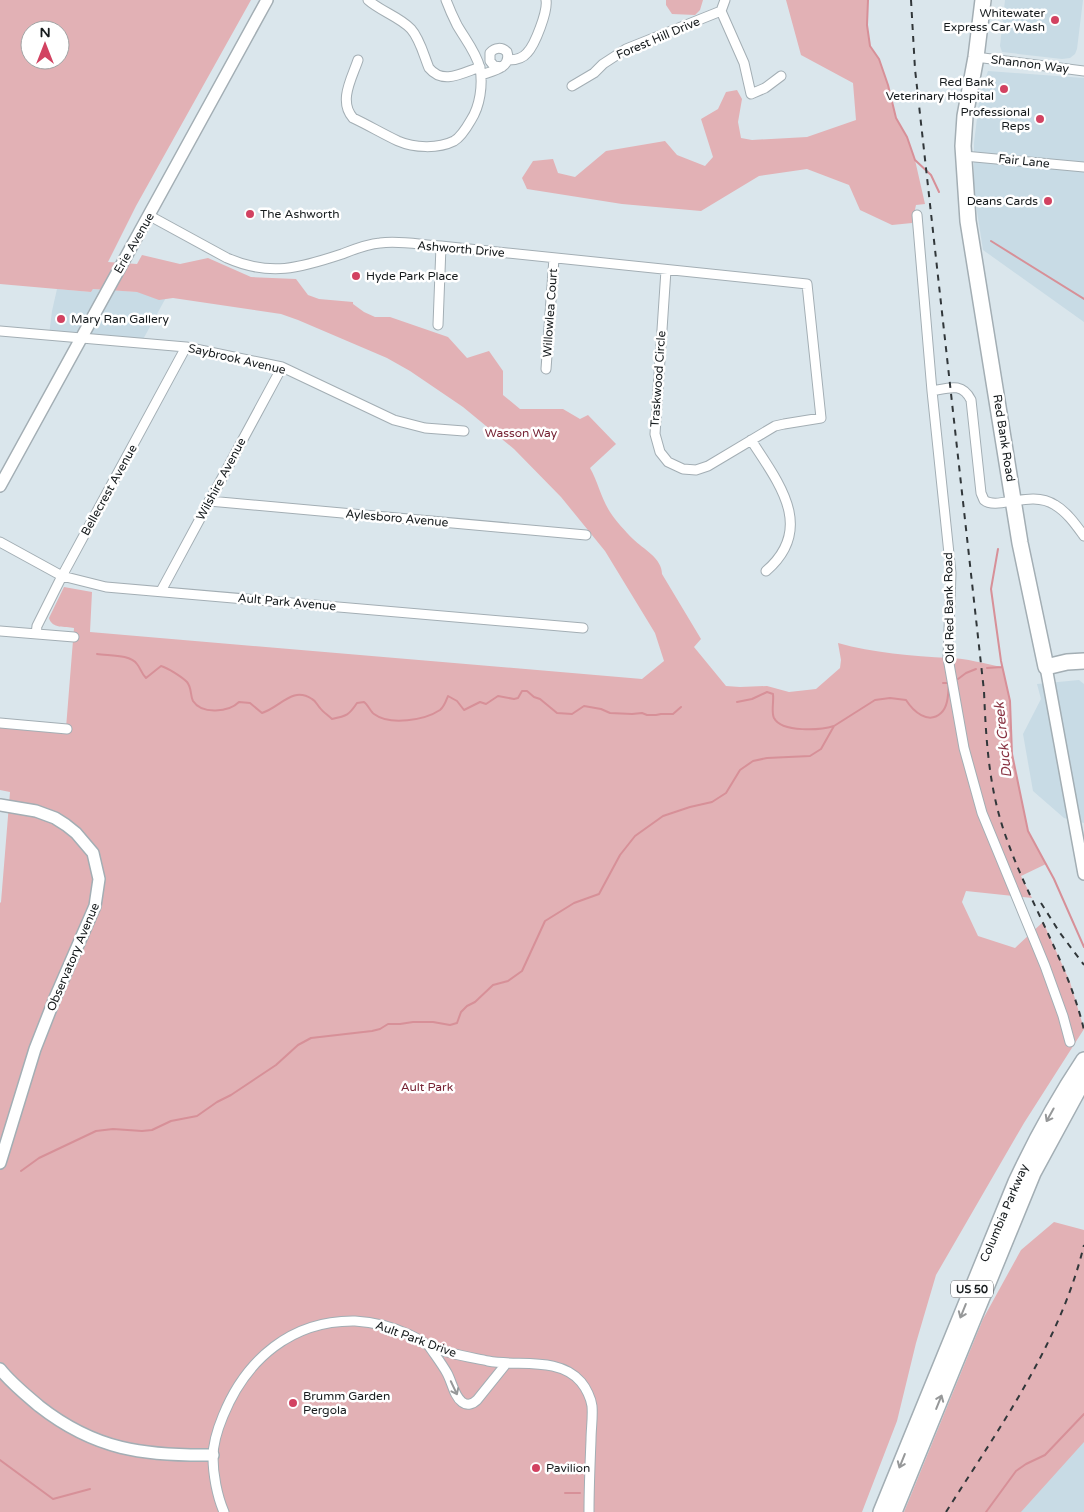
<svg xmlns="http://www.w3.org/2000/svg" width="1084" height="1512" viewBox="0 0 1084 1512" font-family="'Varela Round',sans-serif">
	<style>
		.built { fill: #c8dbe5 }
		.green { fill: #e2b1b5; fill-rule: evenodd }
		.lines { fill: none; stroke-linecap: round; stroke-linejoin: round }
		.stream { stroke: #d79098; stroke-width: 2 }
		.street-casing { stroke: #a3aeb4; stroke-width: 11 }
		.secondary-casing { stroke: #a3aeb4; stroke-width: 14 }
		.highway-casing { stroke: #a3aeb4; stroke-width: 18 }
		.street { stroke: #fff; stroke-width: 9 }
		.secondary { stroke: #fff; stroke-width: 11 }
		.highway { stroke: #fff; stroke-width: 15 }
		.rail { stroke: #31373a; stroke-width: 2; stroke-dasharray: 6 6; stroke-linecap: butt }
		.oneway { stroke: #969899 }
		.poi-dot { fill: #d24261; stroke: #fff; stroke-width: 2 }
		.labels { text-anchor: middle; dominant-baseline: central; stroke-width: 5; stroke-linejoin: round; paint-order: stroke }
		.shield { fill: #fff; stroke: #5c5f61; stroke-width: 1 }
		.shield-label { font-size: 11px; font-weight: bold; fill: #161b1d }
		.poi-label { font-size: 12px; fill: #161b1d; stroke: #fff; text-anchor: start }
		.street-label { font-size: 12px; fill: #161b1d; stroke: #fff }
		.park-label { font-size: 12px; fill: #762334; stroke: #fff }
		.water-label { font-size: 14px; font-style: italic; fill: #883342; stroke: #fff }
	</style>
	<rect width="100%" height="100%" fill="#dae6ec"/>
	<path class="built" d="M1005,0H1083L1077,49L1075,54L1070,58L1062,59L1002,52L1000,46Z
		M988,71L1084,78V322L983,250L974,192V143L980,94Z
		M57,289L91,292L93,289L168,294L141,343L49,335L52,311Z
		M1079,680L1084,684V823L1064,818L1033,791L1023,734L1041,699L1037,684Z
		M1084,1437V1512H1020Z"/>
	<path class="green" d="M0,0H251L136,206L108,262L137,264L142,255L180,264L208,258L251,277L296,279L308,295L319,299L353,302V304L364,312L375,317H390L448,337L467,358L489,351L503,371V395L520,409H563L580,419L588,415L616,444L590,468C598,482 601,498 610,512C616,521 625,531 633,539C643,549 662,558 662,574L701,639L694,647L726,686L740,687L767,686L789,692L816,689L840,668L841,660L838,643C873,653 912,656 949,658C966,658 985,664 1002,667L1010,701L1012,754L1028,831L1046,864L1021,876L1032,898L966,891L962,902L978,936L1015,948L1043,922L1070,982L1084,1029L1024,1123L936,1275L916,1343L897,1421L862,1512H0V903L1,902L10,792L0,790V723L66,728L74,628C65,626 52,629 49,618L64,587L92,592L90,632L642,679L664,661L655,633L605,551L561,497L514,449L463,407L410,371L387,358L298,320L281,314L173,298L159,300L137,292L93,289L91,292L0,284ZM30,30H60V60H30Z
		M666,0H703L700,10L695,15L672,14L666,5Z
		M786,0H868L867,25L870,46L879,59L888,85L896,118L907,137L915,160L925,204L916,205L912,223L892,225L860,210L849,185L807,169L759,176L701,211L622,204L527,189L522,178L533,161L553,159L558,173L575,177L606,151L665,141L677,155L705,166L713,157L701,119L718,109L726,92L737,90L742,99L738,122L741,138L752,140L807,137L856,120L853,83L801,55Z
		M1054,1222L1084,1230V1442L1021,1512H904L983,1319L1021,1250Z"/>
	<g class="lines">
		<path class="stream" d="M868,0L867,25L870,46L879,59L888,85L896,118L907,137L915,160L931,175L939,192
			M991,241L1084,299
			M998,549L991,589L1001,661L1010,701L1012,754L1028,831L1054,879L1084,947
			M97,654C108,656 130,654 137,664C141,669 141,673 146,678L161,666C168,668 182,677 187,682C192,688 190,695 193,701C202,715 229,712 239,702L250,703L262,713C281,707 292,686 312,699C316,701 317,705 320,708C323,712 328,715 332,719C347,716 349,715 357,703L364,702C368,705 371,712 374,714C390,726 425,720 440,710C444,707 446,701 448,696L457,701L464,710L480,702L486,704L498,696L514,699L518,698L522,691H527L534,697L540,699L557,713L572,714L584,706L601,709L610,713L632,714L642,713L647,715H656L661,714H673L681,707
			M987,668L1002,667
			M958,679L966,673L976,669
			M737,702L752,699L767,692L773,694C774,702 771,712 774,718C782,733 821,730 834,726
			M21,1171L39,1158L96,1131L113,1129L142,1131L152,1130L171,1121L197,1116L217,1102L231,1095L276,1065L298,1045L311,1038L372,1031L380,1029L388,1024H400L413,1022H433L450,1025L457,1023L461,1012L467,1006L475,1002L493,985L508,981L522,971L545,921L574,903L599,894L620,855L635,836L663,816L690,807L712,802L726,793L740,770L753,761L767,758L810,756L821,749L834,726L875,700L890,698L906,700C913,711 928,725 941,713C949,706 948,691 949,683H943
			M0,1460L53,1499L90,1489
			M565,1493H580
			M986,1512L1016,1471L1026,1464L1045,1455L1084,1414"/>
		<defs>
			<path id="street" d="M368,0C380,11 400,17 411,29C420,39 424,56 429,68C443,85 462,73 480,67
				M721,11L744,63L751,94L765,88L781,76
				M976,57L1084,71
				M358,60C352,78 338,101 353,118C368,125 383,134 398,141C414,148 438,149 454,141C461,137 467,127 471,120C480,106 483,85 480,68C476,52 465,39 457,25C453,17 449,8 446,0
				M509,60C516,60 522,59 527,53C535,45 548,11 546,0
				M481,75C492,71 512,68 507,52C502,47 495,47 490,53V61L494,66L502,67
				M572,86L594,73L603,64L626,49L721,11L725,0
				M964,156L1084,167
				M917,215L932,391L951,573L948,658L964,748L982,813L1045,966L1063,1016L1070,1042
				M150,216L227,258C270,277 300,268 342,254C355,249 367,244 380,243C399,240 421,245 441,246L807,284L821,418L784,424L775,426L708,466L696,470L683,469L668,462L660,452L655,434L666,270
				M438,325L441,246
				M0,331L186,347L282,367L394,420L425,428L464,431
				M546,369L554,258
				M932,391C949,388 962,382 971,400L981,493L984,500C997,511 1031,489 1055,505C1067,512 1076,525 1084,536
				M751,440C778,482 816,528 766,571
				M209,501L586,535
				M0,542L62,576L106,587L583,628
				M161,591L282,367
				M0,631L74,637
				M36,634L37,626L62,576L186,347
				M0,723L67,729
				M429,1346C435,1355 442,1364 447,1373C452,1382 454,1396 462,1402C467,1406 473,1404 477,1400L506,1364
				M224,1512C217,1496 213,1474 213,1457C213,1443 218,1428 223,1416C246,1359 292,1320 355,1321C374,1322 393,1327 410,1335C417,1338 423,1343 430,1346C448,1354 469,1357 488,1361C518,1367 559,1356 581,1382C586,1388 591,1398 592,1406C593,1417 591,1429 591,1440C590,1464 589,1488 589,1512"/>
			<path id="secondary" d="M0,486C88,323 179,163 267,0
				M1046,667L1084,874
				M0,805L36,811L55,818L66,825L76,833L93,853L99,879L95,906L55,998L35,1049L0,1163
				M0,1369C11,1383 25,1394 39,1406C95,1450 144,1456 213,1455"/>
			<path id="highway" d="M983,0L976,57L965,116L963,146L968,221L1020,543L1046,667L1067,662L1084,661
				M881,1512L1016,1182C1036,1139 1058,1099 1084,1060
				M894,1512L1033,1173L1084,1079"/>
		</defs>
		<use href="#street" class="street-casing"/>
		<use href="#secondary" class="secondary-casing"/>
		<use href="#highway" class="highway-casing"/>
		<use href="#street" class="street"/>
		<use href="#secondary" class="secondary"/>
		<use href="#highway" class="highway"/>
		<path class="rail" d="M911,0L915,69L984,691C986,741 989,790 1006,837C1029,903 1068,962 1084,1030
			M1041,903L1060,933L1084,965
			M946,1512C999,1428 1060,1344 1084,1245"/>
	</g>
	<defs><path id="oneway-shaft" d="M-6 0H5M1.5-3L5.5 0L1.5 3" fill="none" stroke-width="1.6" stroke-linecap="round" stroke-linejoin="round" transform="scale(1.25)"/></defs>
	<g class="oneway">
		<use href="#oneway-shaft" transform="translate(1050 1115) rotate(119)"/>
		<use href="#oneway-shaft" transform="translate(963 1311) rotate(112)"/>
		<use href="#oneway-shaft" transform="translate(454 1388) rotate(65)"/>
		<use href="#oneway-shaft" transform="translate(939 1402) rotate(-68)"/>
		<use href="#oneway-shaft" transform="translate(902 1461) rotate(112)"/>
	</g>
	<g class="poi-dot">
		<circle cx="1055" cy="20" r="5"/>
		<circle cx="1004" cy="89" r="5"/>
		<circle cx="1040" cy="119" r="5"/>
		<circle cx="1048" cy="201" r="5"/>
		<circle cx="250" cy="214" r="5"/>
		<circle cx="356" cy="276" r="5"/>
		<circle cx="61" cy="319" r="5"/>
		<circle cx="293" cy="1403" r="5"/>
		<circle cx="536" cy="1468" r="5"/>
	</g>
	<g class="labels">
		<rect class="shield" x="951" y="1280.5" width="42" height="17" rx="4"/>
		<g class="shield-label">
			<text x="972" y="1289">US 50</text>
		</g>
		<g class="poi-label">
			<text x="1045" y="13" text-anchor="end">Whitewater<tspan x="1045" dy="14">Express Car Wash</tspan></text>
			<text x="994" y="82" text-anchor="end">Red Bank<tspan x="994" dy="14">Veterinary Hospital</tspan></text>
			<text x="1030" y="112" text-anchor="end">Professional<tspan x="1030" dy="14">Reps</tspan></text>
			<text x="1038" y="201" text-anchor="end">Deans Cards</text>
			<text x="260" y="214">The Ashworth</text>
			<text x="366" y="276">Hyde Park Place</text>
			<text x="71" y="319">Mary Ran Gallery</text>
			<text x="303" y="1396">Brumm Garden<tspan x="303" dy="14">Pergola</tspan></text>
			<text x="546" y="1468">Pavilion</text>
		</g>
		<g class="street-label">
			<text transform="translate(658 38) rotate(-23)">Forest Hill Drive</text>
			<text transform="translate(1030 64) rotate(7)">Shannon Way</text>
			<text transform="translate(1024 161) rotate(6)">Fair Lane</text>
			<text transform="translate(134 243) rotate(-60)">Erie Avenue</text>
			<text transform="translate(461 249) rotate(5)">Ashworth Drive</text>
			<text transform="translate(550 313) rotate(-86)">Willowlea Court</text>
			<text transform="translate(237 359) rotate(13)">Saybrook Avenue</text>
			<text transform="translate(658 379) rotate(-86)">Traskwood Circle</text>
			<text transform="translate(1004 438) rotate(81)">Red Bank Road</text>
			<text transform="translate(221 479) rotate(-62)">Wilshire Avenue</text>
			<text transform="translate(109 490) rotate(-61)">Bellecrest Avenue</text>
			<text transform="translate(397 518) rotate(5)">Aylesboro Avenue</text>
			<text transform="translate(287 602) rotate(5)">Ault Park Avenue</text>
			<text transform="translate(949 608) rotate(-91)">Old Red Bank Road</text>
			<text transform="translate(73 957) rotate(-67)">Observatory Avenue</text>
			<text transform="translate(1004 1213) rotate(-67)">Columbia Parkway</text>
			<text transform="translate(416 1339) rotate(20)">Ault Park Drive</text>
		</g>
		<g class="park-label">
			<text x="521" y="433">Wasson Way</text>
			<text x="427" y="1087">Ault Park</text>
		</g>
		<g class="water-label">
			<text transform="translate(1003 740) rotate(-96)">Duck Creek</text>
		</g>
	</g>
	<g transform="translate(45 45)"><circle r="24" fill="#ffffff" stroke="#a2a4a5"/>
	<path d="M0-4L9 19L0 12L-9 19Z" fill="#d24261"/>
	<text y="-8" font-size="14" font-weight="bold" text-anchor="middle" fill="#161b1d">N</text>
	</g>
</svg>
